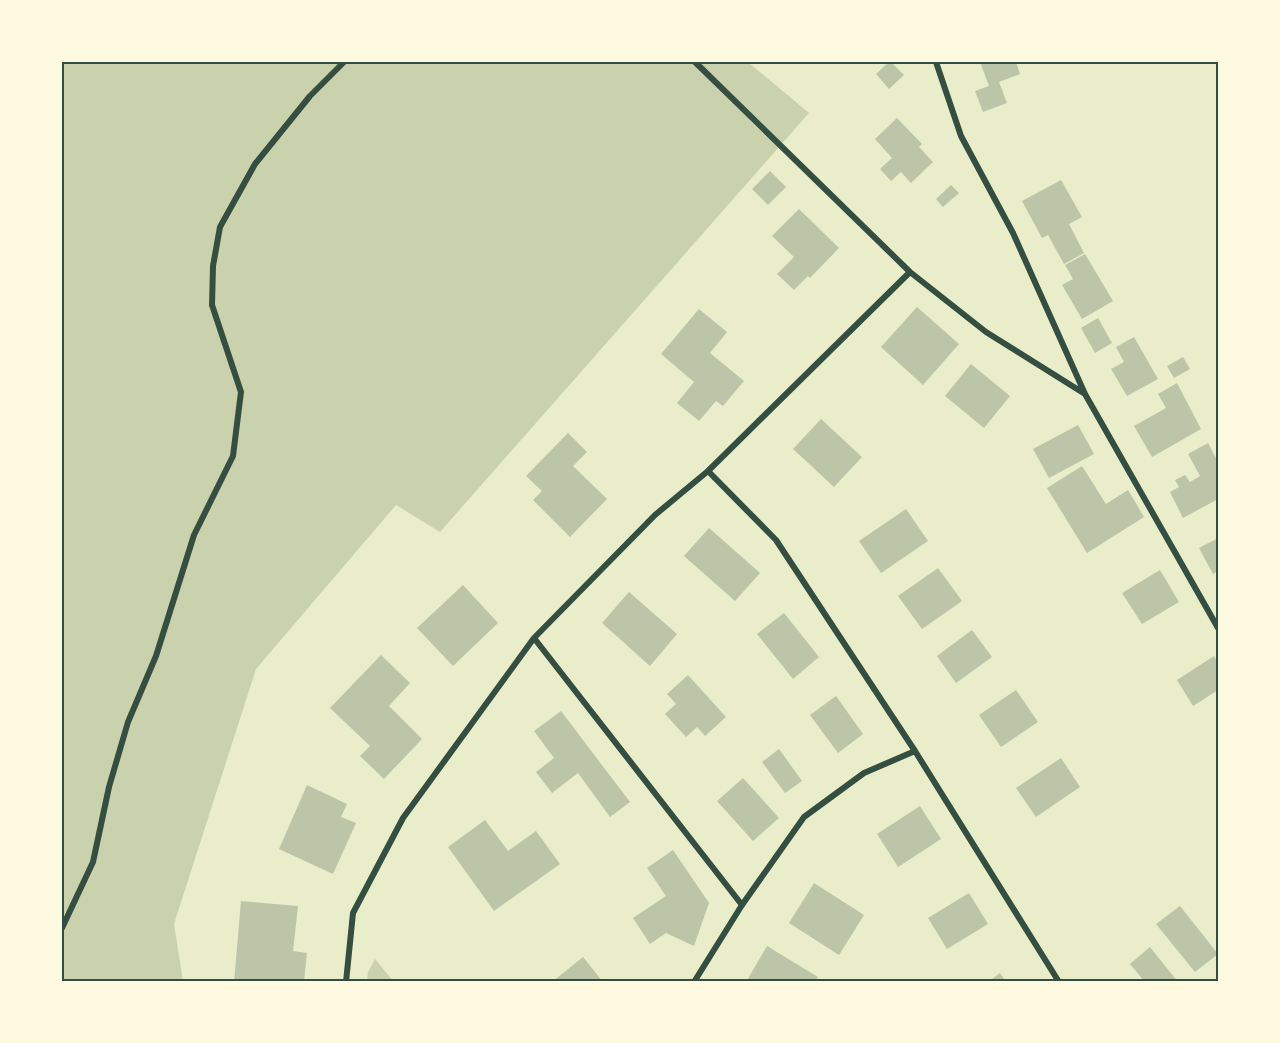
<svg xmlns="http://www.w3.org/2000/svg" width="1280" height="1043" viewBox="0 0 1280 1043" font-family="'Crimson Pro',serif">
	<style>
		.green { fill: #cad2ad }
		.building { fill: #bcc5a7 }
		.lines { fill: none; stroke-linecap: round; stroke-linejoin: round }
		.minor { stroke: #344e41; stroke-width: 6 }
		.neatline { fill: none; stroke: #344e41; stroke-width: 2 }
	</style>
	<rect width="100%" height="100%" fill="#e9edc9"/>
	<path class="green" d="M62,62H748L809,113L440,532L396,505L256,669L174,924L183,981H62Z
		M375,959L393,981H367L368,972Z"/>
	<path class="building" d="M889,62H891L904,75L889,89L876,74Z
		M980,62H1016L1020,74L999,82L1007,103L983,112L975,91L989,86Z
		M897,118L922,144L919,147L933,162L911,183L901,172L891,181L880,169L892,158L875,139Z
		M770,171L786,187L768,205L752,189Z
		M1061,180L1082,217L1069,224L1084,253L1064,264L1048,235L1042,238L1022,201Z
		M951,185L959,193L943,207L936,199Z
		M799,209L839,248L810,278L808,276L794,290L777,274L794,257L772,236Z
		M1085,254L1113,301L1082,319L1062,285L1073,279L1065,265Z
		M917,307L959,344L923,385L881,347Z
		M699,309L727,332L710,353L744,381L723,406L716,401L699,421L677,403L694,382L661,354Z
		M1098,318L1112,343L1095,353L1081,328Z
		M1134,337L1158,379L1127,396L1111,369L1124,362L1116,347Z
		M1183,357L1190,369L1174,378L1167,366Z
		M971,364L1010,396L984,428L945,396Z
		M1177,383L1201,429L1152,457L1134,426L1166,408L1158,394Z
		M821,419L862,457L834,487L793,449Z
		M1078,425L1094,454L1049,478L1033,449Z
		M568,433L587,452L573,466L607,499L570,537L533,500L542,491L526,476Z
		M1208,443L1218,462V499L1183,518L1170,492L1179,487L1175,480L1185,475L1190,482L1200,476L1188,454Z
		M1082,466L1106,504L1128,490L1144,517L1087,553L1047,488Z
		M906,509L928,541L881,573L859,541Z
		M709,528L760,573L735,601L684,556Z
		M1218,538V571L1213,574L1199,548Z
		M938,568L962,601L922,629L898,596Z
		M1160,570L1179,602L1142,624L1122,593Z
		M463,585L498,623L453,666L417,628Z
		M629,592L677,634L650,666L602,623Z
		M784,613L819,657L793,679L757,634Z
		M972,630L992,657L956,683L937,656Z
		M381,655L410,683L389,706L422,739L384,779L360,756L370,746L330,708Z
		M1214,656L1218,663V690L1193,706L1177,680Z
		M688,675L726,717L705,736L697,727L686,737L665,714L676,704L667,694Z
		M1016,690L1038,722L1001,747L979,715Z
		M836,696L863,734L838,753L810,715Z
		M561,711L630,802L610,817L578,773L552,793L536,772L554,758L534,731Z
		M779,749L802,781L785,793L762,762Z
		M1061,758L1080,787L1036,817L1016,788Z
		M743,778L779,818L753,841L717,801Z
		M307,785L347,804L341,817L356,823L333,874L279,849Z
		M920,806L941,839L898,867L877,834Z
		M485,820L508,851L536,831L560,864L494,911L448,847Z
		M673,850L709,903L694,946L666,933L650,944L633,918L666,896L647,868Z
		M814,883L864,915L839,955L789,923Z
		M969,893L988,924L947,949L928,918Z
		M241,901L298,906L293,951L307,953L304,982H234Z
		M1180,906L1218,954L1195,972L1156,924Z
		M767,946L818,977L815,982H746Z
		M1150,947L1178,982H1145L1130,964Z
		M583,957L603,982H552Z
		M1000,973L1006,982H988Z"/>
	<g class="lines">
		<path class="minor" d="M695,62L910,272L986,332L1085,394
			M936,62L961,136L1013,233L1085,394L1218,628
			M708,471L776,540L915,751L1059,982
			M534,638L742,905
			M62,928L93,862L109,787L128,722L156,656L194,535L233,456L241,392L212,305L213,266L220,227L255,164L310,96L344,62
			M346,982L353,913L403,818L534,638L655,515L708,471L910,272
			M694,982L742,905L804,817L864,773L915,751"/>
	</g>
	<rect width="1280" height="1043" fill="none" stroke="#fefae0" stroke-width="126"/>
	<rect x="63" y="63" width="1154" height="917" class="neatline"/>
</svg>
